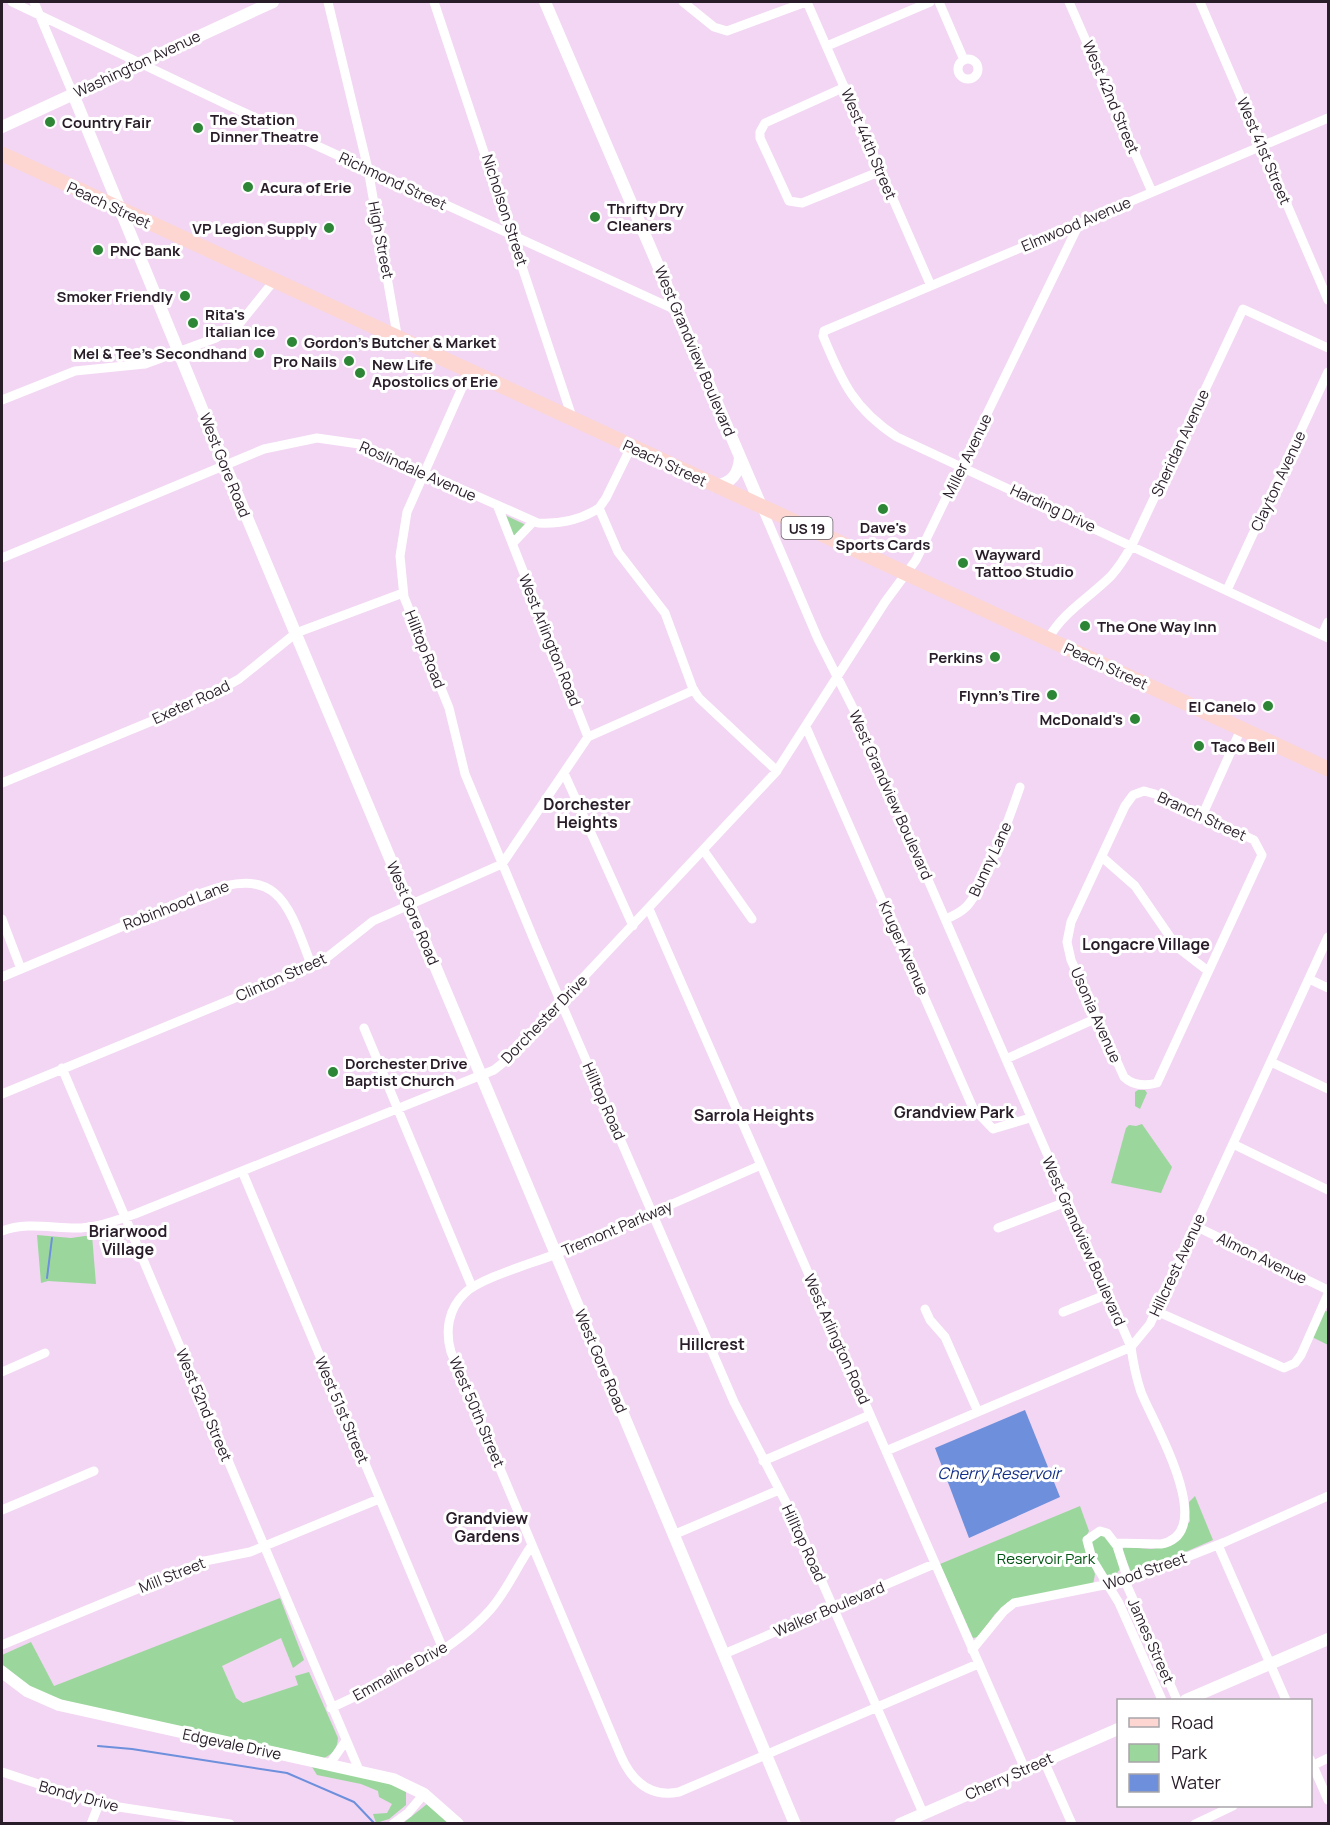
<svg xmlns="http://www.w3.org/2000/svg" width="1330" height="1825" viewBox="0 0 1330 1825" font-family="Manrope,sans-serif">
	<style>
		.green { fill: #9bd79c }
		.water { fill: #6d8fdc }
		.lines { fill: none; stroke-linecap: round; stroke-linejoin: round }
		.stream { stroke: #6d8fdc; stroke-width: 2 }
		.minor { stroke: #fff; stroke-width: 9 }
		.tertiary { stroke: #fff; stroke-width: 12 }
		.primary { stroke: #fdd6d1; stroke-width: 15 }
		.poi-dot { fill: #2c8636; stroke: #fff; stroke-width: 2 }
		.labels { text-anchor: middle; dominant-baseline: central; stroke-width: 6; stroke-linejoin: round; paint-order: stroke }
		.shield { fill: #fff; stroke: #686168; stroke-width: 1.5 }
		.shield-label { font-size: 14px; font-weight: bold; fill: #281d28 }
		.street-label { font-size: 15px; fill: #281d28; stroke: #fff }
		.poi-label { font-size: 15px; font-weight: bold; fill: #281d28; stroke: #fff; text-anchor: start }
		.park-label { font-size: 15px; fill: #005412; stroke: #fff }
		.neighbourhood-label { font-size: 16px; font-weight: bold; fill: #281d28; stroke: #fff }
		.water-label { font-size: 16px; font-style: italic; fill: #122e87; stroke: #fff }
	</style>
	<rect width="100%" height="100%" fill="#f2d6f3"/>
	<path class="green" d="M505,515L526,525L513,537Z
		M1138,1090H1145L1147,1093L1140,1109L1135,1106V1092Z
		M1142,1124L1172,1167L1161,1193L1111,1183L1126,1128L1129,1125L1136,1126Z
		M37,1235L71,1238L92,1235L96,1284L48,1281L41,1283Z
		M1324,1310L1328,1312V1345L1312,1337Z
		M1195,1496L1213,1540L1135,1574L1131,1572L1122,1550L1124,1547L1151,1549L1171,1546L1190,1521L1189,1502Z
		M1080,1506L1089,1531L1083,1542L1095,1574L1093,1585L1008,1602L995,1614L978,1637L973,1638L940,1564Z
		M1104,1535L1114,1548L1120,1569L1114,1577L1107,1576L1093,1555L1091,1540L1094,1536Z
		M280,1598L304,1660L293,1668L281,1638L222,1666L236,1698L243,1703L298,1685L295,1676L309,1672L338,1738C337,1749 334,1753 324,1758L65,1701L32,1689L2,1664V1655L31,1642L54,1686Z
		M312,1767L361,1776L406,1789V1805L389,1819L376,1823L373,1814L387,1813L392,1804L379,1797L378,1791L361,1784L317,1775Z
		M427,1804L452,1824H402Z"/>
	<path class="water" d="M1025,1410L1060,1497L969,1538L935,1448Z"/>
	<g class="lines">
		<path class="stream" d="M47,1278L52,1238
			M98,1746L132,1749L287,1773L354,1802L374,1823"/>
		<path class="minor" d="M12,2L232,107L678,311
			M34,2L73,94
			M328,2L368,169L398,340
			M434,2L573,420
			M683,2L714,27L727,31L806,2
			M807,2L931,286
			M939,2L964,60
			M1069,2L1152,192
			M1200,2L1328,300
			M827,46L930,2
			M958 69a10 10 0 1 1 20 0a10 10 0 1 1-20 0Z
			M845,87L765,123L760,132V138L789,201L802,203L881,171
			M1328,118L824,331L823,336C842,382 854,409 897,437L1328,638
			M469,372L407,512L400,556L404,597L449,708L465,774L537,947L734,1402L795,1520L923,1813
			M2,400L75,371L145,364L216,338L240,323L273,282
			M631,447L606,498L599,508L618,552L665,613L693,689L699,698L777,771
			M498,507L588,737
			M762,508L818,639L856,714L1131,1347C1133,1362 1136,1377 1141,1392C1152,1421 1220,1533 1161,1544L1115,1543
			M513,543L533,522
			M2,558L264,449L317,438L359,444L538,523C559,524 581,520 599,508
			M1227,590L1328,372
			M1322,635L1328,622
			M1048,639C1064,611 1089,598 1111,576C1119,567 1126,556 1132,545L1243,309L1328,348
			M806,727L973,1108L993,1129L1030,1118
			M564,773L633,926
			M2,783L198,702L239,679L296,633L403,593
			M1144,791L1155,794L1254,840L1262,855L1157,1083C1145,1086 1133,1086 1124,1077L1071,960L1067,942L1071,922L1125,806L1133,795Z
			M1202,816L1241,729
			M704,851L752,919
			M1102,857L1135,886L1177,947L1208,971
			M649,909L1025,1769
			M2,919L21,969
			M946,919C953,916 960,913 966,907C984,889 1011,813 1020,787
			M2,977L202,893C279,864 288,903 312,967
			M1309,979L1328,988
			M364,1028L472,1287
			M1006,1059L1097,1018
			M1271,1062L1328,1089
			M62,1068L359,1770
			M2,1094L320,963L373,921L502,864L588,737L694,690
			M1233,1144L1328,1190
			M761,1165C693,1195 625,1225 556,1254C534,1263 480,1278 465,1293C448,1309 445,1331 451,1352L620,1754C631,1780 649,1798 679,1792L978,1664
			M242,1171L443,1649
			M1195,1226L1328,1290
			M998,1228L1066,1202
			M2,1231C28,1221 54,1229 81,1228C100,1227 117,1220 135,1214L494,1070L504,1062L776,772L885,602L916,560L1079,224
			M925,1309L930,1320L945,1337L978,1412
			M1156,1311L1284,1368L1295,1363L1301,1355L1328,1294
			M1063,1312L1108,1294
			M2,1372L45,1353
			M886,1451L1131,1347L1150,1324L1328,937
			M763,1461L870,1415
			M2,1510L94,1471
			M673,1535L779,1490
			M1218,1545L1286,1700
			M1128,1580L1117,1546L1107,1533L1100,1531L1087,1540L1092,1559L1119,1603L1162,1700
			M1125,1581L1177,1700
			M2,1645L205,1561L250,1552L379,1499
			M972,1650L1004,1611L1014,1603L1129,1580L1225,1542L1328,1496
			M724,1654L934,1564
			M331,1708C385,1682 449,1656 490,1610C507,1591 517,1566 532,1545
			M1310,1759L1328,1800
			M1044,1761L1072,1824
			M329,1765L345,1742
			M1310,1767L1328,1758
			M2,1772L99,1804L230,1824
			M91,1824L99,1804
			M393,1824L408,1813L424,1794
			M1195,1824L1233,1806"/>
		<path class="tertiary" d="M545,2L762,508
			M73,94L225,465L795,1824
			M2,127L273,2
			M715,486C732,483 739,474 740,457
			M2,1672L27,1691L59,1705L393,1779L424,1794L458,1824
			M1186,1700L1328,1639
			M900,1824L1118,1729"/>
		<path class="primary" d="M2,154L1328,769"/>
	</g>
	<g class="poi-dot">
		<circle cx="50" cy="122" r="6"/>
		<circle cx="198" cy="128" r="6"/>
		<circle cx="248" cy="187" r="6"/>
		<circle cx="595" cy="217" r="6"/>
		<circle cx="329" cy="228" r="6"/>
		<circle cx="98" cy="250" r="6"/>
		<circle cx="185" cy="296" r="6"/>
		<circle cx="193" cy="323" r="6"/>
		<circle cx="292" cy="342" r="6"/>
		<circle cx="259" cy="353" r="6"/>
		<circle cx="349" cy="361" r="6"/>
		<circle cx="360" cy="373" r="6"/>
		<circle cx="883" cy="509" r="6"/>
		<circle cx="963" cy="563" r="6"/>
		<circle cx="1085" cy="626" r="6"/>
		<circle cx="995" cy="657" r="6"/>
		<circle cx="1052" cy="695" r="6"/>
		<circle cx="1268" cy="706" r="6"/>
		<circle cx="1135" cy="719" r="6"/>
		<circle cx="1199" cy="746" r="6"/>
		<circle cx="333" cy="1072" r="6"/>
	</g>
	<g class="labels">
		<rect class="shield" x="781.5" y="517" width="51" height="22" rx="4.5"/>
		<g class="shield-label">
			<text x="807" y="528">US 19</text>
		</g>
		<g class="street-label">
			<text transform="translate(137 64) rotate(-25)">Washington Avenue</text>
			<text transform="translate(1111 97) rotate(67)">West 42nd Street</text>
			<text transform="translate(869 144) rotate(67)">West 44th Street</text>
			<text transform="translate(1264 151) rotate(67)">West 41st Street</text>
			<text transform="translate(393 181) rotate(25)">Richmond Street</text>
			<text transform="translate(109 205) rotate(25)">Peach Street</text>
			<text transform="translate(505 210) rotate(72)">Nicholson Street</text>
			<text transform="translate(1076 224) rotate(-23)">Elmwood Avenue</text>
			<text transform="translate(381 240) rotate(79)">High Street</text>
			<text transform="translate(695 351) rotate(67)">West Grandview Boulevard</text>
			<text transform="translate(1180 443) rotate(-65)">Sheridan Avenue</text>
			<text transform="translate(967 456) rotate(-64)">Miller Avenue</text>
			<text transform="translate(665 463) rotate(25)">Peach Street</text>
			<text transform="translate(225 465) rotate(68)">West Gore Road</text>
			<text transform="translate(418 471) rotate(24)">Roslindale Avenue</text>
			<text transform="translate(1278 481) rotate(-65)">Clayton Avenue</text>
			<text transform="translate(1053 508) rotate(25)">Harding Drive</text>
			<text transform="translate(550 640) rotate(68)">West Arlington Road</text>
			<text transform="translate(425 649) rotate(68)">Hilltop Road</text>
			<text transform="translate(1106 666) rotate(25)">Peach Street</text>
			<text transform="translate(191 702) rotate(-25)">Exeter Road</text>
			<text transform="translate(891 795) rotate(66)">West Grandview Boulevard</text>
			<text transform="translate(1202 816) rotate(25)">Branch Street</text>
			<text transform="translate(990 859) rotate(-65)">Bunny Lane</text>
			<text transform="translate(176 905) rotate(-21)">Robinhood Lane</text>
			<text transform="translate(413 913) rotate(67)">West Gore Road</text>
			<text transform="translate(904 948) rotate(66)">Kruger Avenue</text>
			<text transform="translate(281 977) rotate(-24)">Clinton Street</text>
			<text transform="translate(1096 1015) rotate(66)">Usonia Avenue</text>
			<text transform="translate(544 1019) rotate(-46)">Dorchester Drive</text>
			<text transform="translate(604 1101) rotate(66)">Hilltop Road</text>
			<text transform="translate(617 1228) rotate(-23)">Tremont Parkway</text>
			<text transform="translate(1084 1241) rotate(66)">West Grandview Boulevard</text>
			<text transform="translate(1262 1258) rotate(26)">Almon Avenue</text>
			<text transform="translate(1177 1265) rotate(-65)">Hillcrest Avenue</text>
			<text transform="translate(837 1339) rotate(66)">West Arlington Road</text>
			<text transform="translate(601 1361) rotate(67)">West Gore Road</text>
			<text transform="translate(204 1405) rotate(67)">West 52nd Street</text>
			<text transform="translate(342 1410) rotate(67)">West 51st Street</text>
			<text transform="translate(477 1412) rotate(67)">West 50th Street</text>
			<text transform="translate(804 1543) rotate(65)">Hilltop Road</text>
			<text transform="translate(1145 1571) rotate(-19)">Wood Street</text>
			<text transform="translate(172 1575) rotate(-22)">Mill Street</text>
			<text transform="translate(829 1609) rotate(-23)">Walker Boulevard</text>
			<text transform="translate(1151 1641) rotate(66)">James Street</text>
			<text transform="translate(400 1671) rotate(-29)">Emmaline Drive</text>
			<text transform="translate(232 1744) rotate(12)">Edgevale Drive</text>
			<text transform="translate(1009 1776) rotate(-24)">Cherry Street</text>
			<text transform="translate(79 1796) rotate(15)">Bondy Drive</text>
		</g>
		<g class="poi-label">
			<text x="210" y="119">The Station<tspan x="210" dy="17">Dinner Theatre</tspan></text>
			<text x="62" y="122">Country Fair</text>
			<text x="260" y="187">Acura of Erie</text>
			<text x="607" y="208">Thrifty Dry<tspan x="607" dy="17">Cleaners</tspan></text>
			<text x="317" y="228" text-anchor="end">VP Legion Supply</text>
			<text x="110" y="250">PNC Bank</text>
			<text x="173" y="296" text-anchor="end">Smoker Friendly</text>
			<text x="205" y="314">Rita's<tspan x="205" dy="17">Italian Ice</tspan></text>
			<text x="304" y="342">Gordon's Butcher &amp; Market</text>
			<text x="247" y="353" text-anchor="end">Mel &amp; Tee's Secondhand</text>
			<text x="337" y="361" text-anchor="end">Pro Nails</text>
			<text x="372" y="364">New Life<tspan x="372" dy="17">Apostolics of Erie</tspan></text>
			<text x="883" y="527" text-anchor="middle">Dave's<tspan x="883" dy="17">Sports Cards</tspan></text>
			<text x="975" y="554">Wayward<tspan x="975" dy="17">Tattoo Studio</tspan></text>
			<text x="1097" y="626">The One Way Inn</text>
			<text x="983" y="657" text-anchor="end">Perkins</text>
			<text x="1040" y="695" text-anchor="end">Flynn's Tire</text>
			<text x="1256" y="706" text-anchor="end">El Canelo</text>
			<text x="1123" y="719" text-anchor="end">McDonald's</text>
			<text x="1211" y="746">Taco Bell</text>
			<text x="345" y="1063">Dorchester Drive<tspan x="345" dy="17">Baptist Church</tspan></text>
		</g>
		<g class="park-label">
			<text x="1046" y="1558">Reservoir Park</text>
		</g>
		<g class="neighbourhood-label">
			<text x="587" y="804">Dorchester<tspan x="587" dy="18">Heights</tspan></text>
			<text x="1146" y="944">Longacre Village</text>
			<text x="954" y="1112">Grandview Park</text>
			<text x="754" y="1115">Sarrola Heights</text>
			<text x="128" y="1231">Briarwood<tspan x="128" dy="18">Village</tspan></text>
			<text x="712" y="1344">Hillcrest</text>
			<text x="487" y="1518">Grandview<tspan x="487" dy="18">Gardens</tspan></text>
		</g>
		<g class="water-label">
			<text x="999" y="1473">Cherry Reservoir</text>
		</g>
	</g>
	<rect width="1330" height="1825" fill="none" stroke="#281d28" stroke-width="6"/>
	<rect x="1117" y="1699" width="195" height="108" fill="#ffffff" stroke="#a9a5a9" stroke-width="1.5"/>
	<rect x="1129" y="1718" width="30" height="9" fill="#fdd6d1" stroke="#a9a5a9" stroke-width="1.5"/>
	<text x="1171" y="1729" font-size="18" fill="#281d28">Road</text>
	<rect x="1129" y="1744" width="30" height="18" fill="#9bd79c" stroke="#a9a5a9" stroke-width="1.5"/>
	<text x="1171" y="1759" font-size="18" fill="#281d28">Park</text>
	<rect x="1129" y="1774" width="30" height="18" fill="#6d8fdc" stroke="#a9a5a9" stroke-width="1.5"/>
	<text x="1171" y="1789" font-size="18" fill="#281d28">Water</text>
</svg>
